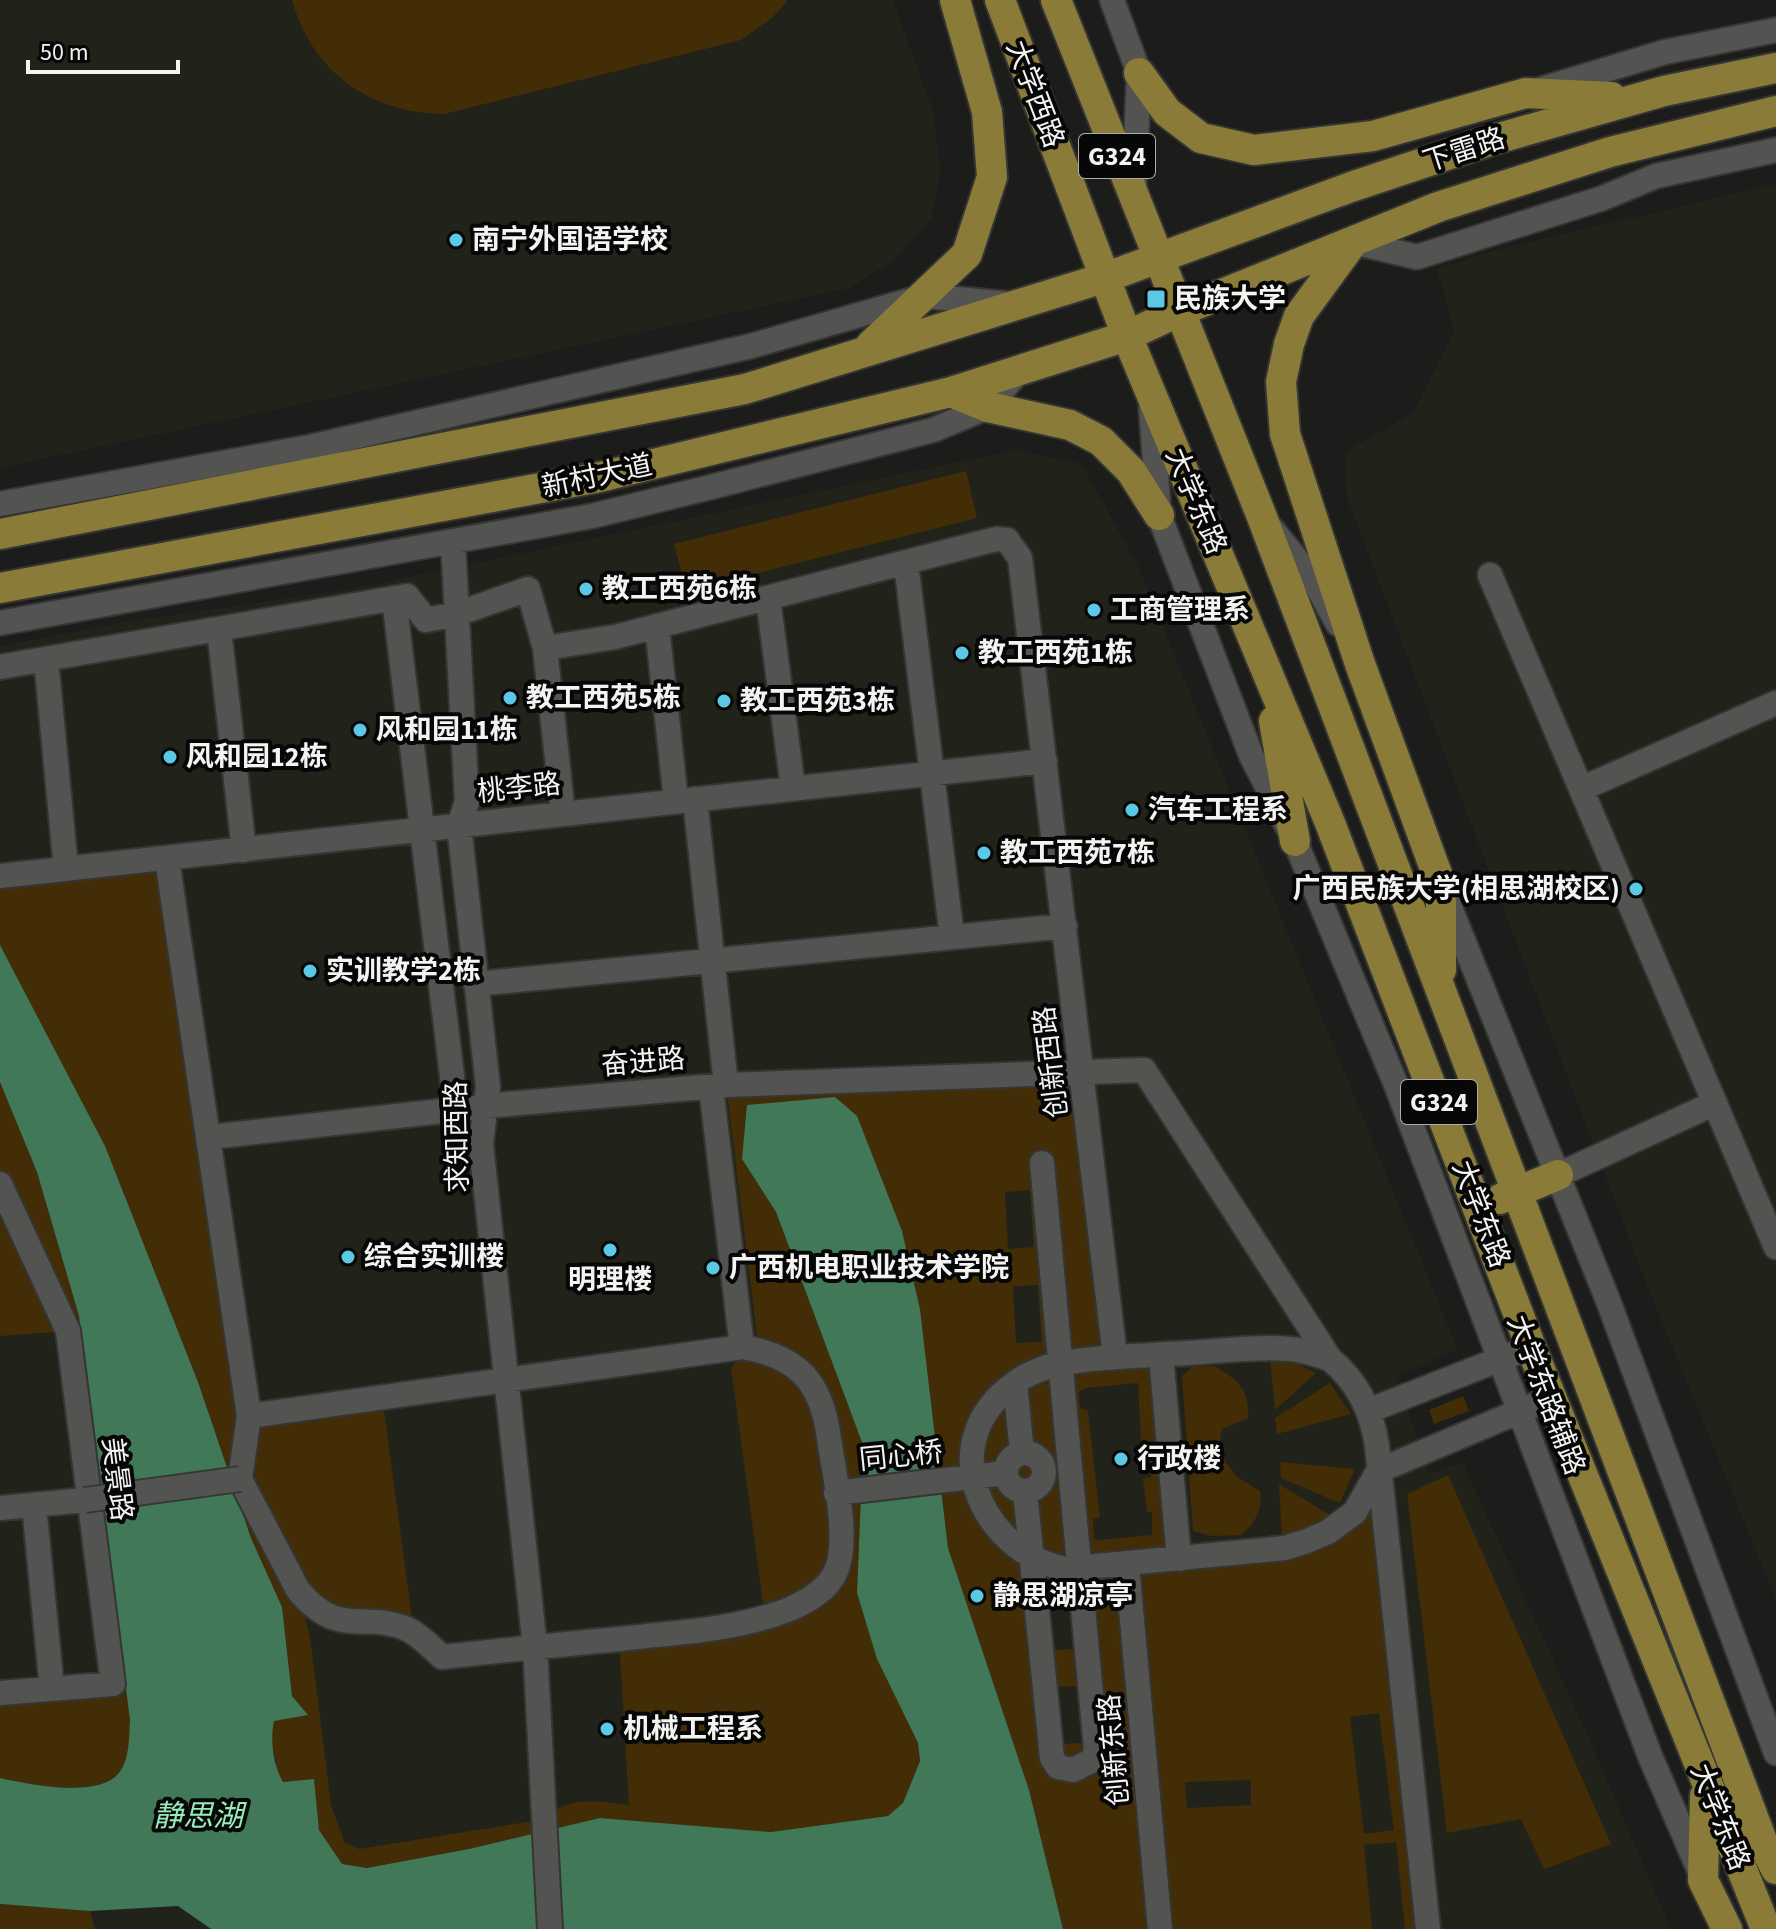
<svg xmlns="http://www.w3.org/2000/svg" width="1776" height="1929" viewBox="0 0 1776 1929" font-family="'Source Sans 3','Noto Sans SC',sans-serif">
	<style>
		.built { fill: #21221a }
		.green { fill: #432d07; fill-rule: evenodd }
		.water { fill: #407858 }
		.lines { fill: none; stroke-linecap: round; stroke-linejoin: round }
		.minor-casing { stroke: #353634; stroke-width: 28 }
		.major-casing { stroke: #353634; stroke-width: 34 }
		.minor { stroke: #535451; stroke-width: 24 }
		.major { stroke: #8a7c38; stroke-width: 30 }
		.minor-bridge-casing { stroke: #353634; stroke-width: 28; stroke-linecap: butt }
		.minor-bridge { stroke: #535451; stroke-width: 24 }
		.poi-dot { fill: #5bc8e6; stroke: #060706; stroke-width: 3 }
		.labels { text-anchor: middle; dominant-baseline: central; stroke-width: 8; stroke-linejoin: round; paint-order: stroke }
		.shield { fill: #060706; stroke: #acacab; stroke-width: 2 }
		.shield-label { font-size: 26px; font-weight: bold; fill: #f3f3f2 }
		.street-label { font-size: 28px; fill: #f3f3f2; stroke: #060706 }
		.poi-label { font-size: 28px; font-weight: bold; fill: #f3f3f2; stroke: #060706; text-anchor: start }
		.water-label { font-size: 30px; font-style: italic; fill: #96ebb9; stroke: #060706 }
	</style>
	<rect width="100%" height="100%" fill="#1c1c1a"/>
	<path class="built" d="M0,0H893L933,111L941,172L931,220L893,261L850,288L0,468Z
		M1776,184V1600L1645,1280L1347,498L1346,451L1413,413L1454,332L1437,269L1499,249Z
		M1016,450L1082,464L1138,566L1458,1350L1396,1376L1429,1473L1463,1463L1584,1727L1671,1929H0V646L124,622L346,590Z"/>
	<path class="green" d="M292,0H788L773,17L741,40L444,114C370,113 312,72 292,0Z
		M966,471L977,518L686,591L674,544Z
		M167,859L249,1415L382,1395L414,1633L299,1592L310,1637L331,1805L345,1843L359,1849L545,1819C569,1795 597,1801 629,1805L619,1639L765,1617L731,1368L757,1336L726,1085L1083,1074L1115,1357L1161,1355L1180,1559L1285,1548L1372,1486L1428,1929H1405L1396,1842L1364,1845L1372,1929H1063L1029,1790L948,1548L920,1309L902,1231L742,1159L776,1212L863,1445L857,1593L877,1659L918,1743L920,1761L903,1803L888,1816L771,1832L600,1818L469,1849L367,1868L341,1864L319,1830L314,1779L283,1782L274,1767L277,1764L270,1738L274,1720L307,1715L292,1696L282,1607L251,1538L198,1382L105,1146L0,945V876ZM1030,1190L1034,1247L1008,1249L1005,1192ZM1038,1285L1042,1342L1016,1343L1013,1286ZM1138,1383L1141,1441L1147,1440L1151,1477L1143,1479L1147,1512H1152V1535L1099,1540L1094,1538L1093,1519L1100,1517L1088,1411L1080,1408L1079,1392L1085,1388ZM1073,1592L1075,1649L1050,1650L1047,1593ZM1080,1686L1083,1743L1057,1744L1055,1687ZM1379,1713L1394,1830L1364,1834L1350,1717ZM1251,1780V1805L1187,1808L1185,1782Z
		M0,1082L37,1172L79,1316L126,1678C128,1706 137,1746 120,1771C102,1799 28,1784 0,1778V1693L112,1684L67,1331L0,1336Z
		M1270,1358L1295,1363L1316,1373L1275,1410Z
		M1214,1366C1237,1379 1250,1389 1248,1418L1222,1429L1218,1452L1236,1476L1260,1491C1263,1510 1255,1522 1242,1535L1212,1536L1193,1531L1182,1376L1192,1367Z
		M1330,1383L1351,1414L1277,1434L1275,1418Z
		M1463,1396L1469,1411L1434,1424L1429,1410Z
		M1280,1462L1355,1469L1340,1503L1281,1478Z
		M1448,1475L1611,1844L1544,1869L1521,1819L1447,1833L1407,1494Z
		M1279,1484L1330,1515L1311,1529L1282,1538Z
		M0,1904L90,1911L95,1929H0Z"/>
	<path class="water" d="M0,945L105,1146L198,1382L251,1538L282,1607L292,1696L308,1715L274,1721C270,1739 273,1765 283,1782L314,1779L319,1830L342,1864L367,1868L469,1849L600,1818L771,1832L888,1816L903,1803L920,1761L918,1743L877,1659L857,1593L863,1445L776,1212L742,1159L747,1105L835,1097L857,1116L902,1231L920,1309L948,1548L1029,1790L1063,1929H211L178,1906L90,1911L0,1904V1778C28,1784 95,1798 117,1775C130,1762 129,1737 130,1720L79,1316L37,1172L0,1082Z"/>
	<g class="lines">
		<defs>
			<path id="minor" d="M1112,0L1139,73L1134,189
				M1542,89L1665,52L1776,30
				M1353,242L1417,257L1603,198L1656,176L1776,150
				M1151,408L1159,515L1251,755L1295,841L1397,1087L1650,1756L1701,1874
				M0,504L310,447L751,346L925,296L1010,304
				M1272,529L1314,581L1338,624
				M453,541L467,802L459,825L488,1087L481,1144L535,1647L550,1929
				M906,563L952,937
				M1490,575L1776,1247
				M394,598L456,1109
				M768,598L793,788
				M0,623L592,516L715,486L933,430L988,407L1019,371
				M657,626L676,801
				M219,629L244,850
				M545,648L563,814
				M46,659L66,869
				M0,667L407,596L426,620L457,614L528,589L545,648L615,637L996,539L1007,540L1020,558L1115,1357
				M1581,789L1776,703
				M695,799L726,1085
				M167,859L249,1416L240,1479L298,1590C340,1640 362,1610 407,1629C420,1635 432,1648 442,1657C505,1650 567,1644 629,1638C682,1632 741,1629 790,1609C808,1601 828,1590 836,1571C850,1540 834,1473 829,1439C822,1382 798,1356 742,1347
				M0,876L1045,761
				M1444,893L1609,1303L1776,1753
				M476,984L1065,926
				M210,1137L486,1106L726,1085L1144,1070L1330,1359C1358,1382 1372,1411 1377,1446L1428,1929
				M1558,1175L1715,1103
				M0,1184L68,1331L113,1684L0,1693
				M1161,1355L1179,1559
				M1330,1359C1317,1355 1304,1350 1290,1349C1256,1346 1220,1351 1187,1353C1143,1356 1097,1356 1054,1365C1042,1368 1025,1375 1015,1383C933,1440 978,1550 1065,1569L1285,1548L1307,1541L1328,1532L1355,1512L1378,1471L1551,1398
				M1015,1383L1022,1453
				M1368,1411L1513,1354
				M249,1416L742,1347L711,1087
				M1006 1472a19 19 0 1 1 38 0a19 19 0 1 1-38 0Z
				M1025,1491L1052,1758L1058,1767L1073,1770L1093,1760L1096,1749L1042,1163
				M836,1493L1005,1473
				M34,1505L52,1689
				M0,1508L85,1500
				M1127,1565L1160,1929"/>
			<path id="major" d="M1000,0L1127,336L1330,823L1531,1347L1766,1929
				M1056,0L1262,517L1764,1846L1776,1869
				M1139,73L1167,112L1201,138L1254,150L1373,136L1526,93L1611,97
				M1353,242L1299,316L1289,344L1281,382L1285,434L1360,664L1441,885V970
				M871,345L967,254L992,177L987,112L955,0
				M951,392L988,407L1070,425L1101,441L1131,471L1159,515
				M0,534L745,389L1107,277L1351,187L1489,141L1664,91L1776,68
				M0,588L600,477L951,392L1127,336L1180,311L1438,207L1610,152L1776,111
				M1274,721L1295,841
				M1500,1199L1558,1175
				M1705,1796L1703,1880L1727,1929"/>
		</defs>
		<use href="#minor" class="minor-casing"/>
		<use href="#major" class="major-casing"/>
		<use href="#minor" class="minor"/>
		<use href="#major" class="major"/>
		<defs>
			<path id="minor-bridge" d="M85,1500L240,1479"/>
		</defs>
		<use href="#minor-bridge" class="minor-bridge-casing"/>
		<use href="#minor-bridge" class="minor-bridge"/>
	</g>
	<g class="poi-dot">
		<circle cx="456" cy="240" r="8"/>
		<rect x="1146" y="289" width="20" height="20" rx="4"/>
		<circle cx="586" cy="589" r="8"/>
		<circle cx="1094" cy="610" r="8"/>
		<circle cx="962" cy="653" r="8"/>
		<circle cx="510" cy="698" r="8"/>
		<circle cx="724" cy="701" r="8"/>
		<circle cx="360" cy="730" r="8"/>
		<circle cx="170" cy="757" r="8"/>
		<circle cx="1132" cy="810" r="8"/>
		<circle cx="984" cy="853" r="8"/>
		<circle cx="1636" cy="889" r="8"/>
		<circle cx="310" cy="971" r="8"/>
		<circle cx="610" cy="1250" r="8"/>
		<circle cx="348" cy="1257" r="8"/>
		<circle cx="713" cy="1268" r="8"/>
		<circle cx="1121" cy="1459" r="8"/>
		<circle cx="977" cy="1596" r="8"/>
		<circle cx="607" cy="1729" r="8"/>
	</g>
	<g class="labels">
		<g class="shield">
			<rect x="1079" y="134" width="76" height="44" rx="6"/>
			<rect x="1401" y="1080" width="76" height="44" rx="6"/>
		</g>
		<g class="shield-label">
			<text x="1117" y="156">G324</text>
			<text x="1439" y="1102">G324</text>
		</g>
		<g class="street-label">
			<text transform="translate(1035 94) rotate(69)">大学西路</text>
			<text transform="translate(1464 150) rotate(-18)">下雷路</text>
			<text transform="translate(597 476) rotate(-12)">新村大道</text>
			<text transform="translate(1196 501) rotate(67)">大学东路</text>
			<text transform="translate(519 788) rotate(-6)">桃李路</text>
			<text transform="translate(643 1062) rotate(-5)">奋进路</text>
			<text transform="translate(1051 1062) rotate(-97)">创新西路</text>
			<text transform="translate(457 1137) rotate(-91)">求知西路</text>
			<text transform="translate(1481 1214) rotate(69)">大学东路</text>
			<text transform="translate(1546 1395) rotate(69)">大学东路辅路</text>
			<text transform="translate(901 1456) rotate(-6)">同心桥</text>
			<text transform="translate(117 1479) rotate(83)">美景路</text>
			<text transform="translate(1114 1750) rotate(-95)">创新东路</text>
			<text transform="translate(1720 1817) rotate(68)">大学东路</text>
		</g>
		<g class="poi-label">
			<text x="472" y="240">南宁外国语学校</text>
			<text x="1174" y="299">民族大学</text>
			<text x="602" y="589">教工西苑6栋</text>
			<text x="1110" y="610">工商管理系</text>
			<text x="978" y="653">教工西苑1栋</text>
			<text x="526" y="698">教工西苑5栋</text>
			<text x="740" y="701">教工西苑3栋</text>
			<text x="376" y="730">风和园11栋</text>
			<text x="186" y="757">风和园12栋</text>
			<text x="1148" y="810">汽车工程系</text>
			<text x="1000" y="853">教工西苑7栋</text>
			<text x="1620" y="889" text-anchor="end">广西民族大学(相思湖校区)</text>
			<text x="326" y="971">实训教学2栋</text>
			<text x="364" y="1257">综合实训楼</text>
			<text x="729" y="1268">广西机电职业技术学院</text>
			<text x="610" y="1280" text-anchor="middle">明理楼</text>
			<text x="1137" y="1459">行政楼</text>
			<text x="993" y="1596">静思湖凉亭</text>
			<text x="623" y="1729">机械工程系</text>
		</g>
		<g class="water-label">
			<text x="198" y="1816">静思湖</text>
		</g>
	</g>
	<path d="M28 60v12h150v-12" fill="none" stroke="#f3f3f2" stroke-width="4"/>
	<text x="40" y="60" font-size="24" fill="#f3f3f2" stroke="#060706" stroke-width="6" paint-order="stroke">50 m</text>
</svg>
